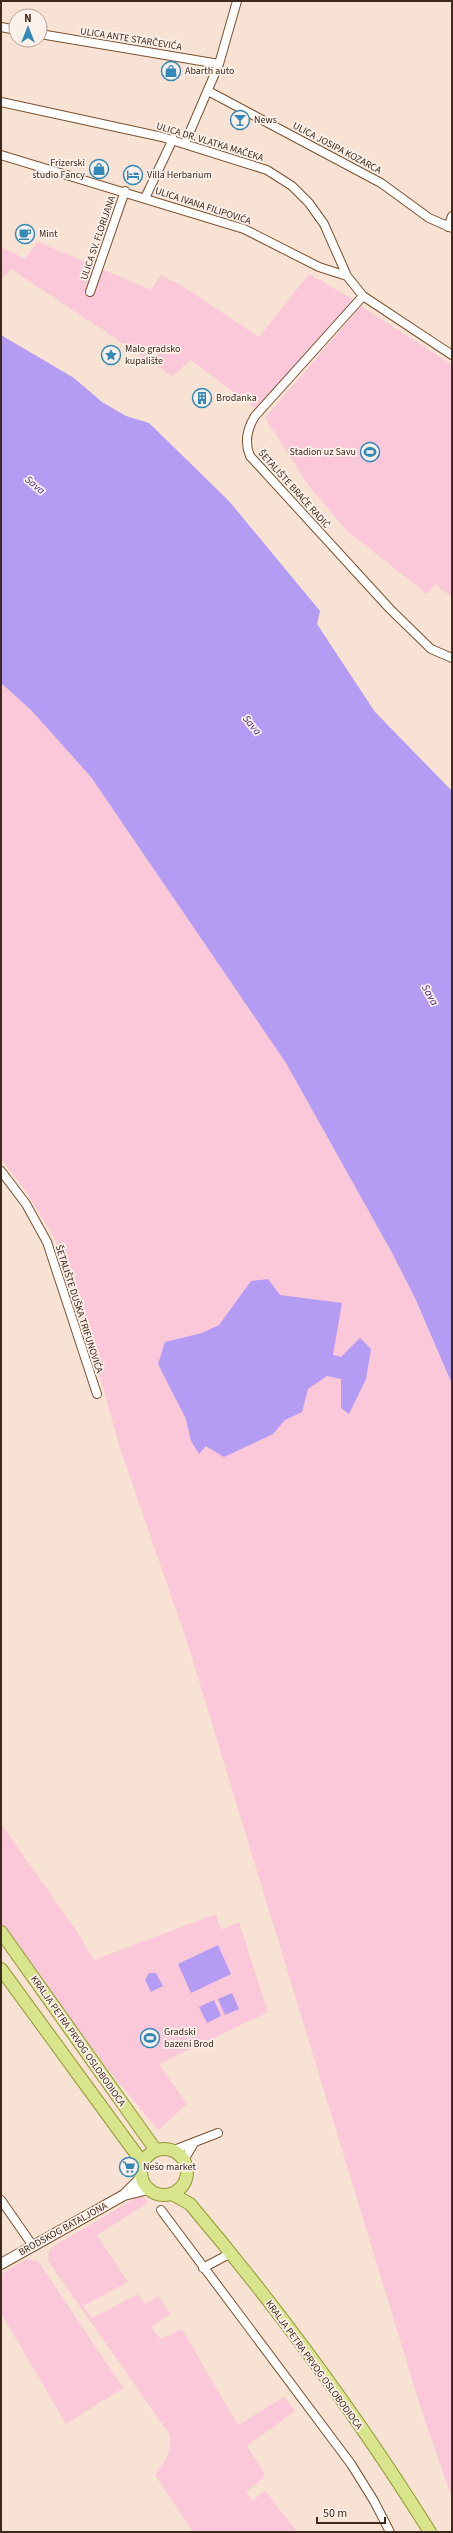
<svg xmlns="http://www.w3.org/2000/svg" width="453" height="2533" viewBox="0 0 453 2533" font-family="'Source Sans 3',sans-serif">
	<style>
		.green { fill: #fac8d8 }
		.water { fill: #b49bf3 }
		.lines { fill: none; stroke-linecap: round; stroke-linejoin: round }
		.minor-casing { stroke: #7d512f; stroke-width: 10 }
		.tertiary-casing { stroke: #7d512f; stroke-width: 12 }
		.primary-casing { stroke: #929833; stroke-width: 14 }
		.minor { stroke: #fff; stroke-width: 8 }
		.tertiary { stroke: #fff; stroke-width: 10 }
		.primary { stroke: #d9e58c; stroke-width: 12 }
		.labels { text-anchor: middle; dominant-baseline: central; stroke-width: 3.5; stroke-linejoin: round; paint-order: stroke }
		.street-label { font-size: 10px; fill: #3e2a1c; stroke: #fcf1ea }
		.poi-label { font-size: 10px; fill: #3e2a1c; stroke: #fcf1ea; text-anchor: start }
		.water-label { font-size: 11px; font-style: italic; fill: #491f84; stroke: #fcf1ea }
	</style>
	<rect width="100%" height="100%" fill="#f7e2d3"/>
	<path class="green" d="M38,242L151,290L161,275L184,287L259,337L309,274L354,300L259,411L191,360L172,376L11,269L1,280V247L25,259Z
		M361,306L452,365V597L435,584L427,594L346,530L309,486L265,418Z
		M1,683L31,710L91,777L286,1063L391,1251L415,1298L452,1384V2498L422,2412L188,1645L120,1448L89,1338L55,1239L27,1193L1,1159Z
		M1,1824L78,1933L94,1960L216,1914L221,1930L239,1922L268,2012L159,2064L187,2104L158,2130L110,2072L1,1924Z
		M142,2194L148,2203L97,2235L128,2282L83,2306L92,2318L138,2294L145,2304L158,2296L171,2314L151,2327L160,2339L182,2329L238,2425L284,2397L295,2411L247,2446L264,2473L263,2478L246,2492L252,2501L265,2491L296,2530L294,2532H193L155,2475C164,2462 172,2452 170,2435L48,2261L49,2250L54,2246Z
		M27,2259L38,2261L123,2388L66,2424L1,2313V2274Z"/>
	<path class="water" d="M1,335L74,378L102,402L126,416L149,423L229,501L320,611L317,624L375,712L452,791V1384L415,1298L391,1251L286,1063L91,777L31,710L1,683Z
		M268,1279L280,1295L342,1303L333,1355L341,1357L360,1338L371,1349L366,1379L349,1414L341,1408V1379L327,1376L308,1389L302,1412L285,1420L273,1434L224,1457L206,1446L199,1454L191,1441L186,1419L158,1364L165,1342L202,1333L219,1325L251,1281Z
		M218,1945L231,1974L191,1993L178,1964Z
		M149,1973H156L163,1986L151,1992L145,1980Z
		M232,1993L239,2009L225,2015L218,1999Z
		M214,2000L221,2016L207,2023L199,2007Z"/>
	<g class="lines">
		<defs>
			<path id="minor" d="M1,27L16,30
				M40,34L219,64
				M208,91L381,183L429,218L452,228
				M1,102L162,137L267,170L292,186L309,203L324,224L347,276L363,296L452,355
				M185,143L219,64L237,1
				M1,155L244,229L319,267L347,276
				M145,198L173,139
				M448,227L452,216
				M90,292L125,191
				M363,296L255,416C247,429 244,442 250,456L390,609L431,649L452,658
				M1,1171L26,1204L47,1242L97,1394
				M174,2150L218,2133
				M184,2160L194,2143
				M1,2200L33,2246
				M161,2210L351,2464L374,2501L390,2532
				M203,2268L231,2253"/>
			<path id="tertiary" d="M124,2195L141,2178
				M1,2264L124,2195L148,2189"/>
			<path id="primary" d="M1,1932L155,2149
				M1,1969L142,2162
				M141 2172a23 23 0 1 1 46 0a23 23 0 1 1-46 0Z
				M172,2194L190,2204C277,2307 358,2417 430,2532"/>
		</defs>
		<use href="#minor" class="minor-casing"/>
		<use href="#tertiary" class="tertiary-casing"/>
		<use href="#primary" class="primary-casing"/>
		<use href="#minor" class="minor"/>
		<use href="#tertiary" class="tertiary"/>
		<use href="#primary" class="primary"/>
	</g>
	<defs>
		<symbol id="shop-ring" viewBox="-11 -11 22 22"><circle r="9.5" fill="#fcf1ea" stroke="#3389b8" stroke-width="1.5"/><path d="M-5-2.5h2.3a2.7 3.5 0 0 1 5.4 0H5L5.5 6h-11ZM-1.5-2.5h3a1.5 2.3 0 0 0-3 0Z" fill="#3389b8"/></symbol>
		<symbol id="bar-ring" viewBox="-11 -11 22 22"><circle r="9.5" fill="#fcf1ea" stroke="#3389b8" stroke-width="1.5"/><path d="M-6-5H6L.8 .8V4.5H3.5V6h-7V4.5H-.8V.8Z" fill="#3389b8"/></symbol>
		<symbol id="hotel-ring" viewBox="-11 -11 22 22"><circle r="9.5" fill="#fcf1ea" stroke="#3389b8" stroke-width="1.5"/><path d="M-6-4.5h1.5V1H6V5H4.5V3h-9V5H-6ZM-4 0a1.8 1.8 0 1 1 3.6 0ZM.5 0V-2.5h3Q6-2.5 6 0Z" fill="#3389b8"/></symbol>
		<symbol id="cafe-ring" viewBox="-11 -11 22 22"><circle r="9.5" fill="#fcf1ea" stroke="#3389b8" stroke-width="1.5"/><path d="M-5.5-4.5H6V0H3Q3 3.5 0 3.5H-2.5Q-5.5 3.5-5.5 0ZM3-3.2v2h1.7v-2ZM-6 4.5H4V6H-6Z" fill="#3389b8"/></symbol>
		<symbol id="sight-ring" viewBox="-11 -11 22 22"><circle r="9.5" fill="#fcf1ea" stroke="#3389b8" stroke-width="1.5"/><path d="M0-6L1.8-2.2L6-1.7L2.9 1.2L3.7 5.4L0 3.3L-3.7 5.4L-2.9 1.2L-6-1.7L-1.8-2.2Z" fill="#3389b8"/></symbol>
		<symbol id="building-ring" viewBox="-11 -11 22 22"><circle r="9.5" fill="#fcf1ea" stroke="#3389b8" stroke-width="1.5"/><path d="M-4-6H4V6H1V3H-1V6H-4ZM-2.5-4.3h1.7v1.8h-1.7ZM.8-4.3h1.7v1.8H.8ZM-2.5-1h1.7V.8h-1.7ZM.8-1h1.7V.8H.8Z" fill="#3389b8"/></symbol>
		<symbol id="stadium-ring" viewBox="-11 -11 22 22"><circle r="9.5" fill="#fcf1ea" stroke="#3389b8" stroke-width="1.5"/><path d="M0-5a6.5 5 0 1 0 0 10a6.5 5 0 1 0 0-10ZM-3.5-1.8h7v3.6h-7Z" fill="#3389b8"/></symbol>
		<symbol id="supermarket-ring" viewBox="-11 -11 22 22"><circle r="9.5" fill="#fcf1ea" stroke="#3389b8" stroke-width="1.5"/><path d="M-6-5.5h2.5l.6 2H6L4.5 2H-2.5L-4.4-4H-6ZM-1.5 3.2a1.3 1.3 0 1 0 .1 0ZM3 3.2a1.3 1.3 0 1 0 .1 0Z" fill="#3389b8"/></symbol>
	</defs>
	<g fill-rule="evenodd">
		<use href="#shop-ring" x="160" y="60" width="22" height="22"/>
		<use href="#bar-ring" x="229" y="109" width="22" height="22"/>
		<use href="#shop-ring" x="88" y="158" width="22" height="22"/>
		<use href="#hotel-ring" x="122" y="164" width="22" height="22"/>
		<use href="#cafe-ring" x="14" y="223" width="22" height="22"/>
		<use href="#sight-ring" x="100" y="344" width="22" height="22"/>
		<use href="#building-ring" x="191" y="387" width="22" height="22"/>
		<use href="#stadium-ring" x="359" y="441" width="22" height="22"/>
		<use href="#stadium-ring" x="139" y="2027" width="22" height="22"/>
		<use href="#supermarket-ring" x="118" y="2156" width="22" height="22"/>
	</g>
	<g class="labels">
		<g class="street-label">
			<text transform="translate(131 39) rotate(9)">ULICA ANTE STARČEVIĆA</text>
			<text transform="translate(210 142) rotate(17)">ULICA DR. VLATKA MAČEKA</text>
			<text transform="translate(337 148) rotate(28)">ULICA JOSIPA KOZARCA</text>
			<text transform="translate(203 206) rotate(18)">ULICA IVANA FILIPOVIĆA</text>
			<text transform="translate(98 238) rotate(-71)">ULICA SV. FLORIJANA</text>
			<text transform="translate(294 489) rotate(48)">ŠETALIŠTE BRAĆE RADIĆ</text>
			<text transform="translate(79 1309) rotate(72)">ŠETALIŠTE DUŠKA TRIFUNOVIĆA</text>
			<text transform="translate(78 2041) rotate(55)">KRALJA PETRA PRVOG OSLOBODIOCA</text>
			<text transform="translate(63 2229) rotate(-29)">BRODSKOG BATALJONA</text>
			<text transform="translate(314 2365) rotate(54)">KRALJA PETRA PRVOG OSLOBODIOCA</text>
		</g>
		<g class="poi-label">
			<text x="185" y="71">Abarth auto</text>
			<text x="254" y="120">News</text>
			<text x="85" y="163" text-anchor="end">Frizerski<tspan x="85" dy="12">studio Fancy</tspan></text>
			<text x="147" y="175">Villa Herbarium</text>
			<text x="39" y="234">Mint</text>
			<text x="125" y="349">Malo gradsko<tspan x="125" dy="12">kupalište</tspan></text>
			<text x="216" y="398">Brođanka</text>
			<text x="356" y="452" text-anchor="end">Stadion uz Savu</text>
			<text x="164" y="2032">Gradski<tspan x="164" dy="12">bazeni Brod</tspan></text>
			<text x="143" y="2167">Nešo market</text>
		</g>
		<g class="water-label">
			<text transform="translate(35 485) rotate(40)">Sava</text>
			<text transform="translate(252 725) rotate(50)">Sava</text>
			<text transform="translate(430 995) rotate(60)">Sava</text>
		</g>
	</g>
	<rect width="453" height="2533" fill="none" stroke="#3e2a1c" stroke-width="4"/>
	<g transform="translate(28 28)"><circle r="19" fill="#fcf1ea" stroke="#b0a198"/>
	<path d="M0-3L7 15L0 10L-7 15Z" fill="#3389b8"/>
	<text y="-6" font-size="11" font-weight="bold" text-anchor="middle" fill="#3e2a1c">N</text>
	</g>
	<path d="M317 2517v6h68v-6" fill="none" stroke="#3e2a1c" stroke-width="2"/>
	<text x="323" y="2517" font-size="12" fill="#3e2a1c" stroke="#fcf1ea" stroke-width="3" paint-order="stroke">50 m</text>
</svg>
